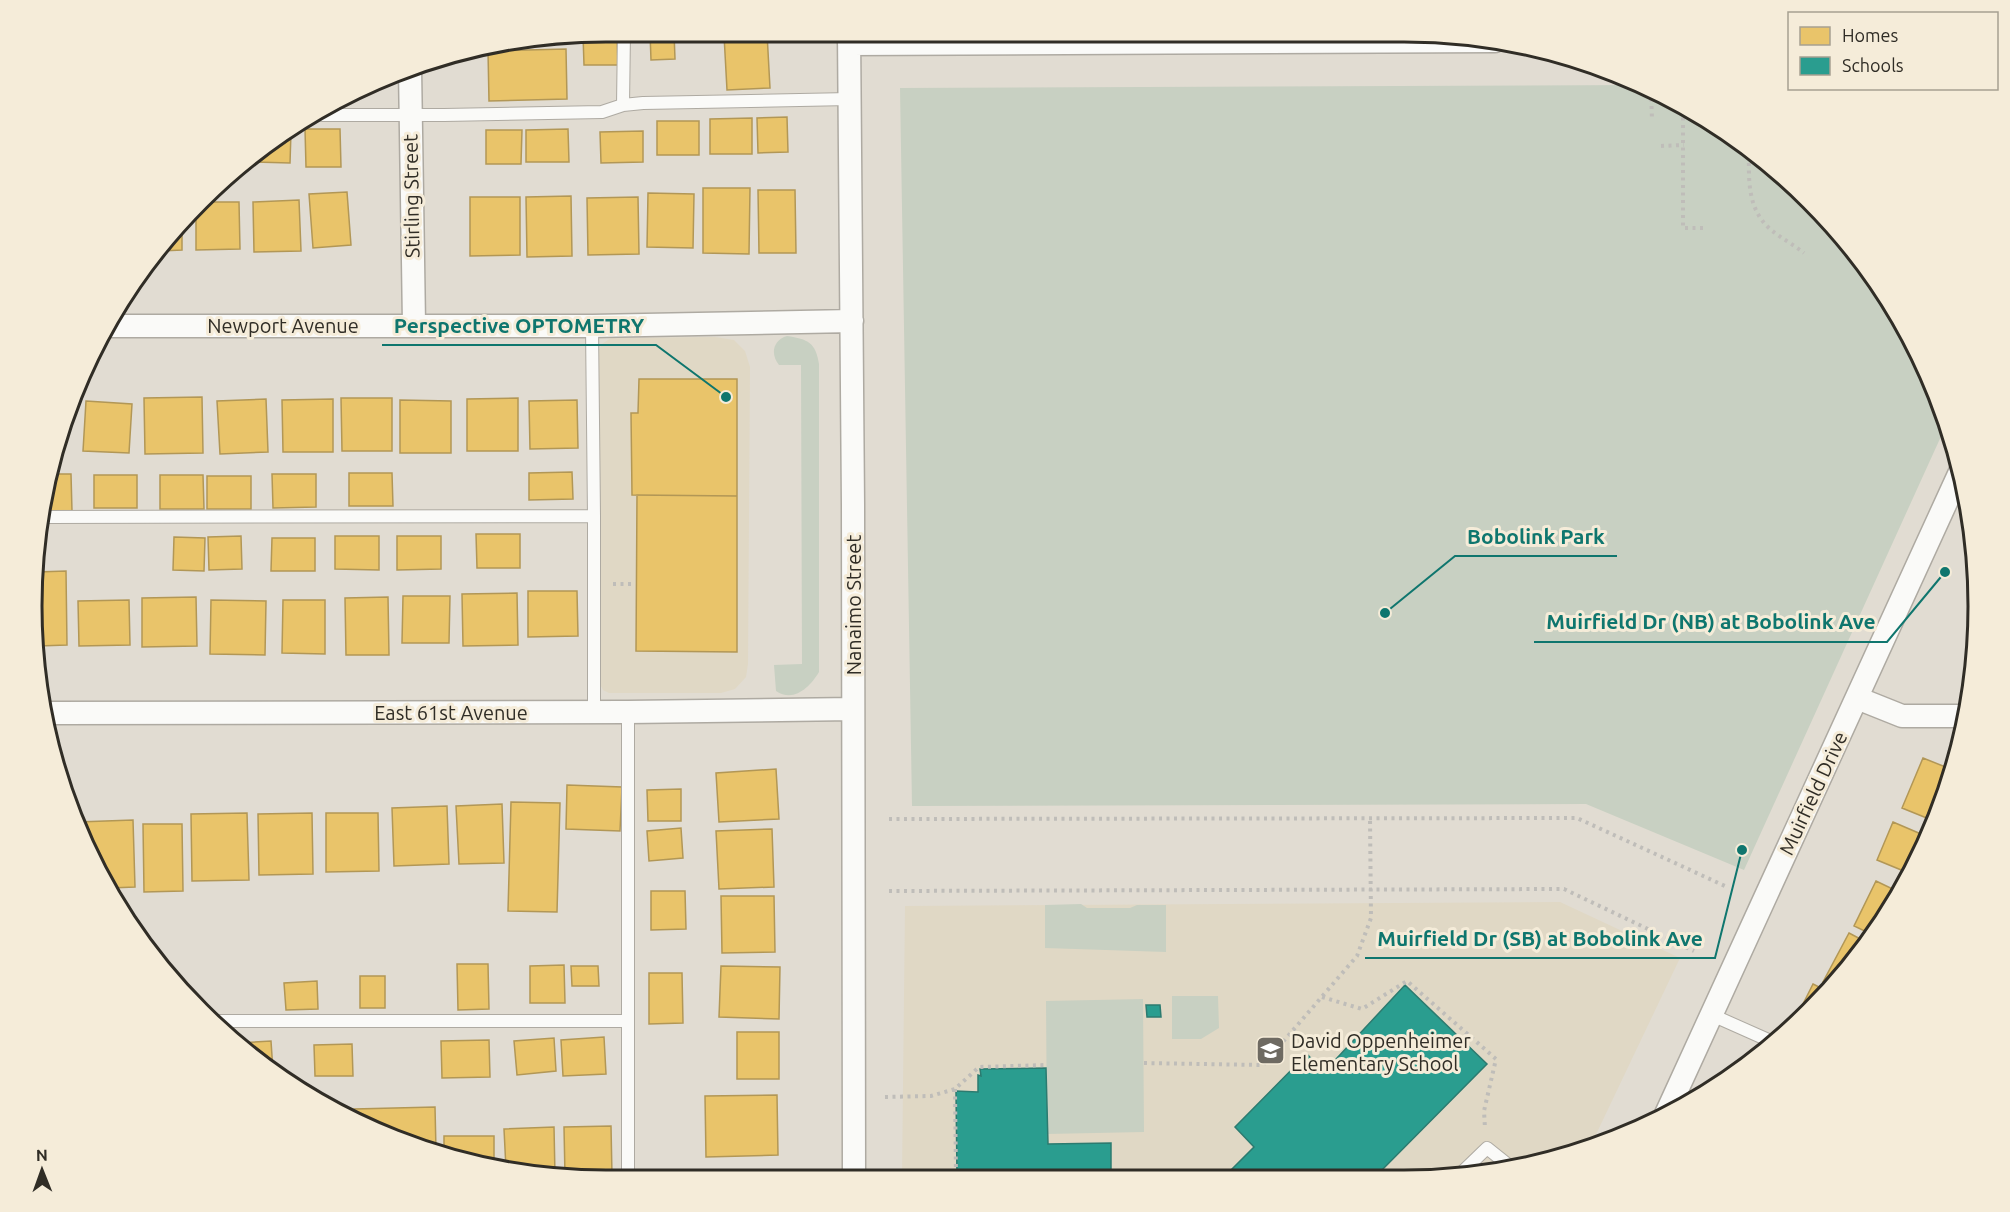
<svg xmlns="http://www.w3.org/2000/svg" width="2010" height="1212" viewBox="0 0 2010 1212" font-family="Ubuntu,sans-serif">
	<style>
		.built { fill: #e0d8c5 }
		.green { fill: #c8d0c2 }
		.homes { fill: #e9c46a; stroke: #b29756; stroke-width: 1.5 }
		.schools { fill: #2a9d8f; stroke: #2c7b70; stroke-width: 1.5 }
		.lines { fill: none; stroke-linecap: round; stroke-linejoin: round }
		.lane-casing { stroke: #aeaaa2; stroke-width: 14 }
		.street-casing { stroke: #aeaaa2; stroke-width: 25 }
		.path { stroke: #bfbdb9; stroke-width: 4; stroke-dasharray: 3 4.5; stroke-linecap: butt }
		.lane { stroke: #fafaf8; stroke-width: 12 }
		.street { stroke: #fafaf8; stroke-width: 22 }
		.labels { text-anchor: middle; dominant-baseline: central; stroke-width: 6; stroke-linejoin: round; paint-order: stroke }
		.street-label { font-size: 20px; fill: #302d26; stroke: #f5ecd9 }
		.poi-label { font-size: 20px; fill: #302d26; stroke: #f5ecd9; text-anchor: start }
		.rim { fill: none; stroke: #302d26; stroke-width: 3 }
		.leader { fill: none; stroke: #0f766e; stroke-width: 2 }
		.callout-dot { fill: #0f766e; stroke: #f5ecd9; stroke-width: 2 }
		.callout-label { font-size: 21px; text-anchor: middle; font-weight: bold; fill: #0f766e; stroke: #f5ecd9; stroke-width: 6; stroke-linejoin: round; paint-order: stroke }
	</style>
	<rect width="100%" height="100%" fill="#e1dcd2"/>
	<path class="built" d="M715,337L734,340L745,351L750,367L748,664L746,677L735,689L721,693H609L603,690L598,680V352L602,344L611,338Z
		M1560,902L1680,958L1591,1145L1553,1161L1442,1179L902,1177L905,906Z"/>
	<path class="green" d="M1641,85L1753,150L1836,227L1901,318L1948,421L1744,870L1586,804L912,806L900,88Z
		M787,336C808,339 816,343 819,364V672C810,687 794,703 776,691L774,665L802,664L801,365H779C770,354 773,340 787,336Z
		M1081,904L1087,908H1130L1137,905H1166V952L1045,948V905Z
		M1172,996H1218L1219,1028L1201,1039H1172Z
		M1143,999L1144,1132L1047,1134L1046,1001Z"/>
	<path class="homes" d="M650,32H674L675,59L651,60Z
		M767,33L770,88L727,90L724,35Z
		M617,34L618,65H584L583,35Z
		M566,49L567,99L489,101L488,51Z
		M787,117L788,152L758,153L757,118Z
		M752,118V154H710V119Z
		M657,121H699V155H657Z
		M305,129H340L341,167H306Z
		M568,129L569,162H526V130Z
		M486,130H522L521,164H486Z
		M643,131V162L601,163L600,132Z
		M291,132L290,163L249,162V158L257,150Z
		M703,188H750L749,254L703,253Z
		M758,190H795L796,253H759Z
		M347,192L351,245L313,248L309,194Z
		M648,193L694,194L693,248L647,247Z
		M571,196L572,256L527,257L526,197Z
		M470,197H520V255L470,256Z
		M638,197L639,254L588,255L587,198Z
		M299,200L301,251L254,252L253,202Z
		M208,202H239L240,249L196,250V215Z
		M182,230V250L162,251Z
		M639,379H737V496L632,495L631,413H638Z
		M202,397L203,453L145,454L144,398Z
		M341,398H392V451H342Z
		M518,398V451H467V399Z
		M266,399L268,452L220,454L217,401Z
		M333,399V452H283L282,400Z
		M400,400L451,401V453H400Z
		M577,400L578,448L530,449L529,401Z
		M86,401L132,404L129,453L83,451Z
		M572,472L573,499L529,500V473Z
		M349,473H392L393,506H349Z
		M53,474H71L72,511H47Z
		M272,474H316V507L273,508Z
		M94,475H137V508H94Z
		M160,475H203L204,509H160Z
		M207,476H251V509H207Z
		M637,495L737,496V652L636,651Z
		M476,534H520V568H477Z
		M241,536L242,569L209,570L208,537Z
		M335,536H379V570L335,569Z
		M397,536H441V569L397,570Z
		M174,537L205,538L204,571L173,570Z
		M272,538H315V571H271Z
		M66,571L67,645L38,646L32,606L37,572Z
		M528,591H577L578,636L528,637Z
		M517,593L518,645L463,646L462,594Z
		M403,596H450L449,643H402Z
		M196,597L197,646L142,647V598Z
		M388,597L389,655H346L345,598Z
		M129,600L130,645L79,646L78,601Z
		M211,600L266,601L265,655L210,654Z
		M283,600H325V654L282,653Z
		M1923,758L1953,770L1934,821L1902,808Z
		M776,769L779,819L719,822L716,773Z
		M567,785L622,787L620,831L566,829Z
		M681,789V821H648L647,790Z
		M511,802L560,803L557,912L508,911Z
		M502,804L504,863L459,864L456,806Z
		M447,806L449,864L394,866L392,808Z
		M247,813L249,880L192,881L191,814Z
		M312,813L313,874L259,875L258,814Z
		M326,813H378L379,871L326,872Z
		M133,820L135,887L110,888L78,822Z
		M1893,822L1928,837L1919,860L1911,874L1877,860Z
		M143,824H182L183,891L144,892Z
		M681,828L683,858L649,861L647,831Z
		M772,829L774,887L719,889L716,831Z
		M1876,881L1899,892L1873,935L1854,926Z
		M651,891H685L686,929L651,930Z
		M721,896H774L775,952L722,953Z
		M1849,933L1868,943L1860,955L1831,986L1823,982Z
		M457,964H488L489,1009L458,1010Z
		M564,965L565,1003H530V966Z
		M571,966H598L599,986H572Z
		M721,966L780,967L779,1019L719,1017Z
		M649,973H682L683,1023L649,1024Z
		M360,976H385V1008H360Z
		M317,981L318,1009L286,1010L284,983Z
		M1813,984L1827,991L1795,1025L1793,1024Z
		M737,1032H779V1079H737Z
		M604,1037L606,1074L563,1076L561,1040Z
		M554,1038L556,1071L517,1075L514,1041Z
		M489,1040L490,1077L442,1078L441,1041Z
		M271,1041L273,1071L257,1062L238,1043Z
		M352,1044L353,1076H315L314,1045Z
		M777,1095L778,1155L706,1157L705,1096Z
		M435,1107L436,1150L386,1137L354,1118V1109Z
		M611,1126L612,1176H565L564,1127Z
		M554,1127L555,1176H531L506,1169L504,1129Z
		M444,1136H494V1166L444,1152Z"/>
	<path class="schools" d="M1405,985L1487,1064L1373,1179L1223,1178L1254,1147L1235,1127L1307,1054L1324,1072Z
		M1146,1005H1160L1161,1017H1147Z
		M1046,1068L1048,1144L1111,1143V1178L957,1177L956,1091L978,1092V1075L981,1076L980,1069Z"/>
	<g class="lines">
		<defs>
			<path id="lane" d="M623,105L643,103L850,99
				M322,115H444L602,112L623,105L624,32
				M592,326L594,516V712
				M46,517L594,516
				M628,712V1176
				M1712,1015L1775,1043
				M218,1021H627
				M1457,1177L1487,1148L1512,1168"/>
			<path id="street" d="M849,33L853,505L854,1177
				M849,44L1495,41
				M410,68L414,324
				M109,326H592L852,321
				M1857,698L1902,716H1965
				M49,713L628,712L853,709
				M1666,1114L1960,472"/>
		</defs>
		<use href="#lane" class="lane-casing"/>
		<use href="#street" class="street-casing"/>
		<path class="path" d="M1651,91L1652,120
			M1683,110V228H1704
			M1661,146L1684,145
			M1749,148C1749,176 1746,207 1769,228C1780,238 1793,244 1804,253
			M613,584H631
			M889,819L1577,818L1725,886
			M889,891L1564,889L1694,951
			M1322,997L1362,1009L1407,981L1496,1059L1484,1111L1485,1128
			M1144,1063L1263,1065L1357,956L1371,918L1370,818
			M955,1089L956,1177
			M885,1097L931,1096L955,1089L979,1067L1047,1065"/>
		<use href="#lane" class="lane"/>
		<use href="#street" class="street"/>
	</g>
	<defs>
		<symbol id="school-square" viewBox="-11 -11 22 22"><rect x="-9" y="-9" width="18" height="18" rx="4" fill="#6e6a62" stroke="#f5ecd9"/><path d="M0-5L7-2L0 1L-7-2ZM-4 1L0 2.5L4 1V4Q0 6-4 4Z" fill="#fff"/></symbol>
	</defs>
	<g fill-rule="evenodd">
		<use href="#school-square" x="1254" y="1034" width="33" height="33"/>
	</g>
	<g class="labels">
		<g class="street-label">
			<text transform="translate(411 196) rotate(-91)">Stirling Street</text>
			<text x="283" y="325">Newport Avenue</text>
			<text transform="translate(853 605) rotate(-90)">Nanaimo Street</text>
			<text x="451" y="712">East 61st Avenue</text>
			<text transform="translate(1813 793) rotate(-65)">Muirfield Drive</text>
		</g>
		<g class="poi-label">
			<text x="1291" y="1040">David Oppenheimer<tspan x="1291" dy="23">Elementary School</tspan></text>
		</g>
	</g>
	<path d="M0 0H2010V1212H0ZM606 42H1404A564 564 0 0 1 1968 606V606A564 564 0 0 1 1404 1170H606A564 564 0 0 1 42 606V606A564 564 0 0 1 606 42Z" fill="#f5ecd9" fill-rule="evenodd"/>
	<path class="rim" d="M606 42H1404A564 564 0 0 1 1968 606V606A564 564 0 0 1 1404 1170H606A564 564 0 0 1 42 606V606A564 564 0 0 1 606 42Z"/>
	<path class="leader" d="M726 397L656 345H382M1385 613L1455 556H1617M1945 572L1887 642H1534M1742 850L1715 958H1365"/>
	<g class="callout-dot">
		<circle cx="726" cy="397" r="6"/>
		<circle cx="1385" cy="613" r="6"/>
		<circle cx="1945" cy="572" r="6"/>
		<circle cx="1742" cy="850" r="6"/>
	</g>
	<g class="callout-label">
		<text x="519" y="333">Perspective OPTOMETRY</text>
		<text x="1536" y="544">Bobolink Park</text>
		<text x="1711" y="629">Muirfield Dr (NB) at Bobolink Ave</text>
		<text x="1540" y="946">Muirfield Dr (SB) at Bobolink Ave</text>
	</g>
	<rect x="1788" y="12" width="210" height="78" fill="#f5ecd9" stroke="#a6a091" stroke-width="1.5"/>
	<rect x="1800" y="27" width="30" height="18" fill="#e9c46a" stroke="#a6a091" stroke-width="1.5"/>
	<text x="1842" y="42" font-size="18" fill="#302d26">Homes</text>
	<rect x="1800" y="57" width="30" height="18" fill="#2a9d8f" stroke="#a6a091" stroke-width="1.5"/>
	<text x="1842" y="72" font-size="18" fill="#302d26">Schools</text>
	<g transform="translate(42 1170) rotate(359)" stroke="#f5ecd9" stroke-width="4.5" paint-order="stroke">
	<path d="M0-4.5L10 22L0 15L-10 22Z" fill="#302d26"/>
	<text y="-9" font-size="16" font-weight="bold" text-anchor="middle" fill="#302d26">N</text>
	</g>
</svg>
